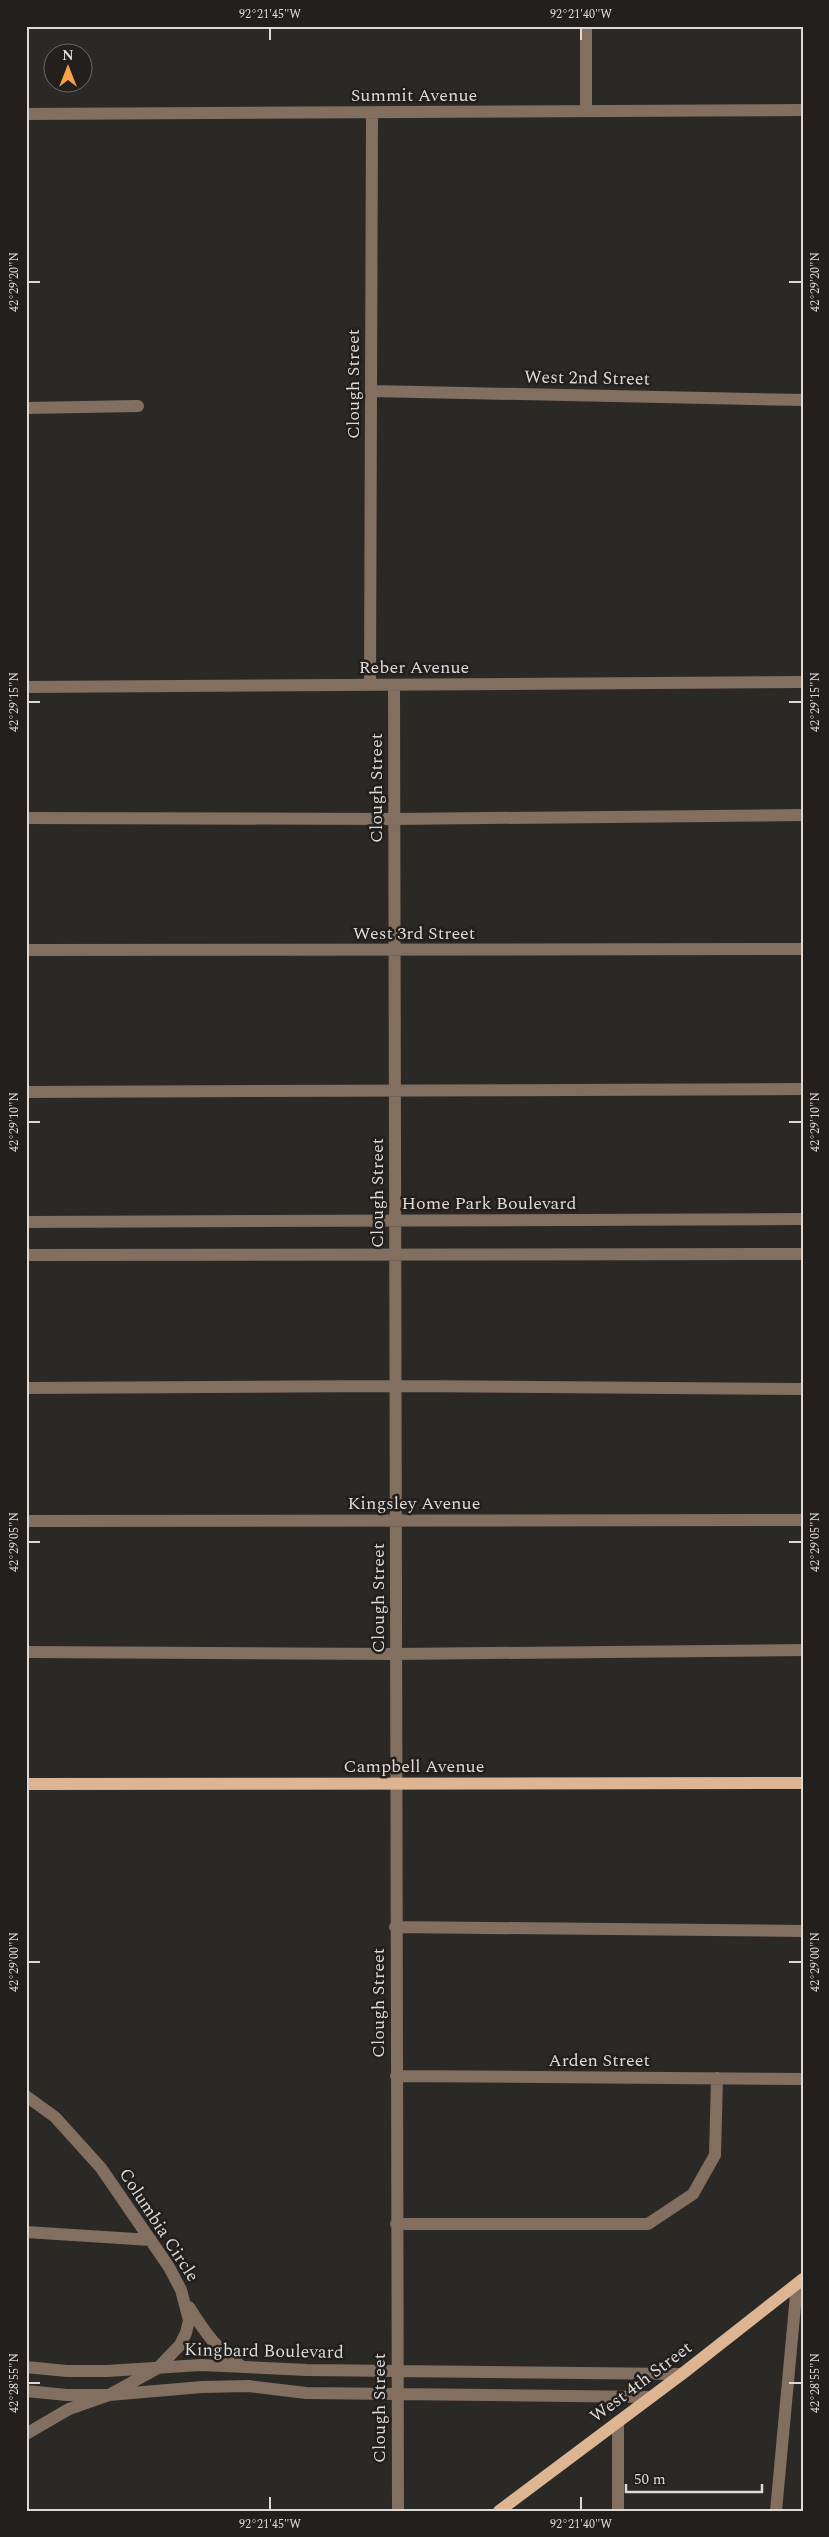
<svg xmlns="http://www.w3.org/2000/svg" width="829" height="2537" viewBox="0 0 829 2537" font-family="Spectral,serif">
	<style>
		.lines { fill: none; stroke-linecap: round; stroke-linejoin: round }
		.minor { stroke: #826f5f; stroke-width: 12 }
		.major { stroke: #ddb593; stroke-width: 12 }
		.ticks { fill: none; stroke: #dbdad8; stroke-width: 2 }
		.labels { text-anchor: middle; dominant-baseline: central; stroke-width: 5; stroke-linejoin: round; paint-order: stroke }
		.street-label { font-size: 18px; fill: #dbdad8; stroke: #221f1d }
		.neatline { fill: none; stroke: #dbdad8; stroke-width: 2 }
		.ticks-label { font-size: 12px; text-anchor: middle; fill: #dbdad8 }
	</style>
	<rect width="100%" height="100%" fill="#2b2926"/>
	<g class="lines">
		<path class="minor" d="M586,111V26
			M26,114L803,110
			M371,391L803,400
			M26,408L138,406
			M370,685L372,113
			M394,685L398,2511
			M26,687L803,682
			M26,818L394,819L803,815
			M26,950L803,949
			M26,1092L803,1089
			M26,1222L803,1219
			M26,1255L803,1254
			M26,1388L395,1386L803,1389
			M26,1521L803,1520
			M26,1652L395,1654L803,1650
			M395,1927L803,1931
			M396,2076L803,2079
			M26,2096L55,2117L101,2168L169,2267L181,2290L189,2320L186,2333L180,2345L158,2368L109,2395L69,2409L26,2434
			M396,2224H648L693,2194L715,2155L717,2078
			M26,2232L151,2240
			M189,2307C204,2331 217,2350 240,2365
			M26,2367L67,2371H107L201,2365L307,2370L682,2374
			M26,2391L67,2395H109L202,2387L248,2386L306,2393L651,2397
			M618,2422V2511
			M776,2511L797,2284"/>
		<path class="major" d="M26,1784L803,1783
			M499,2511L682,2374L803,2279"/>
	</g>
	<path class="ticks" d="M270,28V40M581,28V40M28,282H40M789,282H802M28,702H40M789,702H802M28,1122H40M789,1122H802M28,1542H40M789,1542H802M28,1962H40M789,1962H802M28,2383H40M789,2383H802M270,2497V2510M581,2497V2510"/>
	<g class="labels">
		<g class="street-label">
			<text x="414" y="95">Summit Avenue</text>
			<text transform="translate(587 378) rotate(1)">West 2nd Street</text>
			<text transform="translate(353 384) rotate(-90)">Clough Street</text>
			<text x="414" y="667">Reber Avenue</text>
			<text transform="translate(376 788) rotate(-90)">Clough Street</text>
			<text x="414" y="933">West 3rd Street</text>
			<text transform="translate(377 1193) rotate(-90)">Clough Street</text>
			<text x="489" y="1203">Home Park Boulevard</text>
			<text x="414" y="1503">Kingsley Avenue</text>
			<text transform="translate(378 1598) rotate(-90)">Clough Street</text>
			<text x="414" y="1766">Campbell Avenue</text>
			<text transform="translate(378 2003) rotate(-90)">Clough Street</text>
			<text x="599" y="2060">Arden Street</text>
			<text transform="translate(159 2225) rotate(57)">Columbia Circle</text>
			<text transform="translate(264 2351) rotate(1)">Kingbard Boulevard</text>
			<text transform="translate(641 2382) rotate(-37)">West 4th Street</text>
			<text transform="translate(379 2408) rotate(-90)">Clough Street</text>
		</g>
	</g>
	<rect width="829" height="2537" fill="none" stroke="#221f1d" stroke-width="55"/>
	<g transform="translate(68 68)"><circle r="24" fill="#221f1d" stroke="#6c6a68"/>
	<path d="M0-4L9 19L0 12L-9 19Z" fill="#f7a149"/>
	<text y="-8" font-size="14" font-weight="bold" text-anchor="middle" fill="#dbdad8">N</text>
	</g>
	<path d="M626 2484v8h136v-8" fill="none" stroke="#dbdad8" stroke-width="2.5"/>
	<text x="634" y="2484" font-size="15" fill="#dbdad8" stroke="#221f1d" stroke-width="4" paint-order="stroke">50 m</text>
	<rect x="28" y="28" width="774" height="2482" class="neatline"/>
	<g class="ticks-label">
		<text x="270" y="18">92°21'45"W</text>
		<text x="581" y="18">92°21'40"W</text>
		<text transform="translate(14 282) rotate(-90)" y="4">42°29'20"N</text>
		<text transform="translate(815 282) rotate(-90)" y="4">42°29'20"N</text>
		<text transform="translate(14 702) rotate(-90)" y="4">42°29'15"N</text>
		<text transform="translate(815 702) rotate(-90)" y="4">42°29'15"N</text>
		<text transform="translate(14 1122) rotate(-90)" y="4">42°29'10"N</text>
		<text transform="translate(815 1122) rotate(-90)" y="4">42°29'10"N</text>
		<text transform="translate(14 1542) rotate(-90)" y="4">42°29'05"N</text>
		<text transform="translate(815 1542) rotate(-90)" y="4">42°29'05"N</text>
		<text transform="translate(14 1962) rotate(-90)" y="4">42°29'00"N</text>
		<text transform="translate(815 1962) rotate(-90)" y="4">42°29'00"N</text>
		<text transform="translate(14 2383) rotate(-90)" y="4">42°28'55"N</text>
		<text transform="translate(815 2383) rotate(-90)" y="4">42°28'55"N</text>
		<text x="270" y="2528">92°21'45"W</text>
		<text x="581" y="2528">92°21'40"W</text>
	</g>
</svg>
